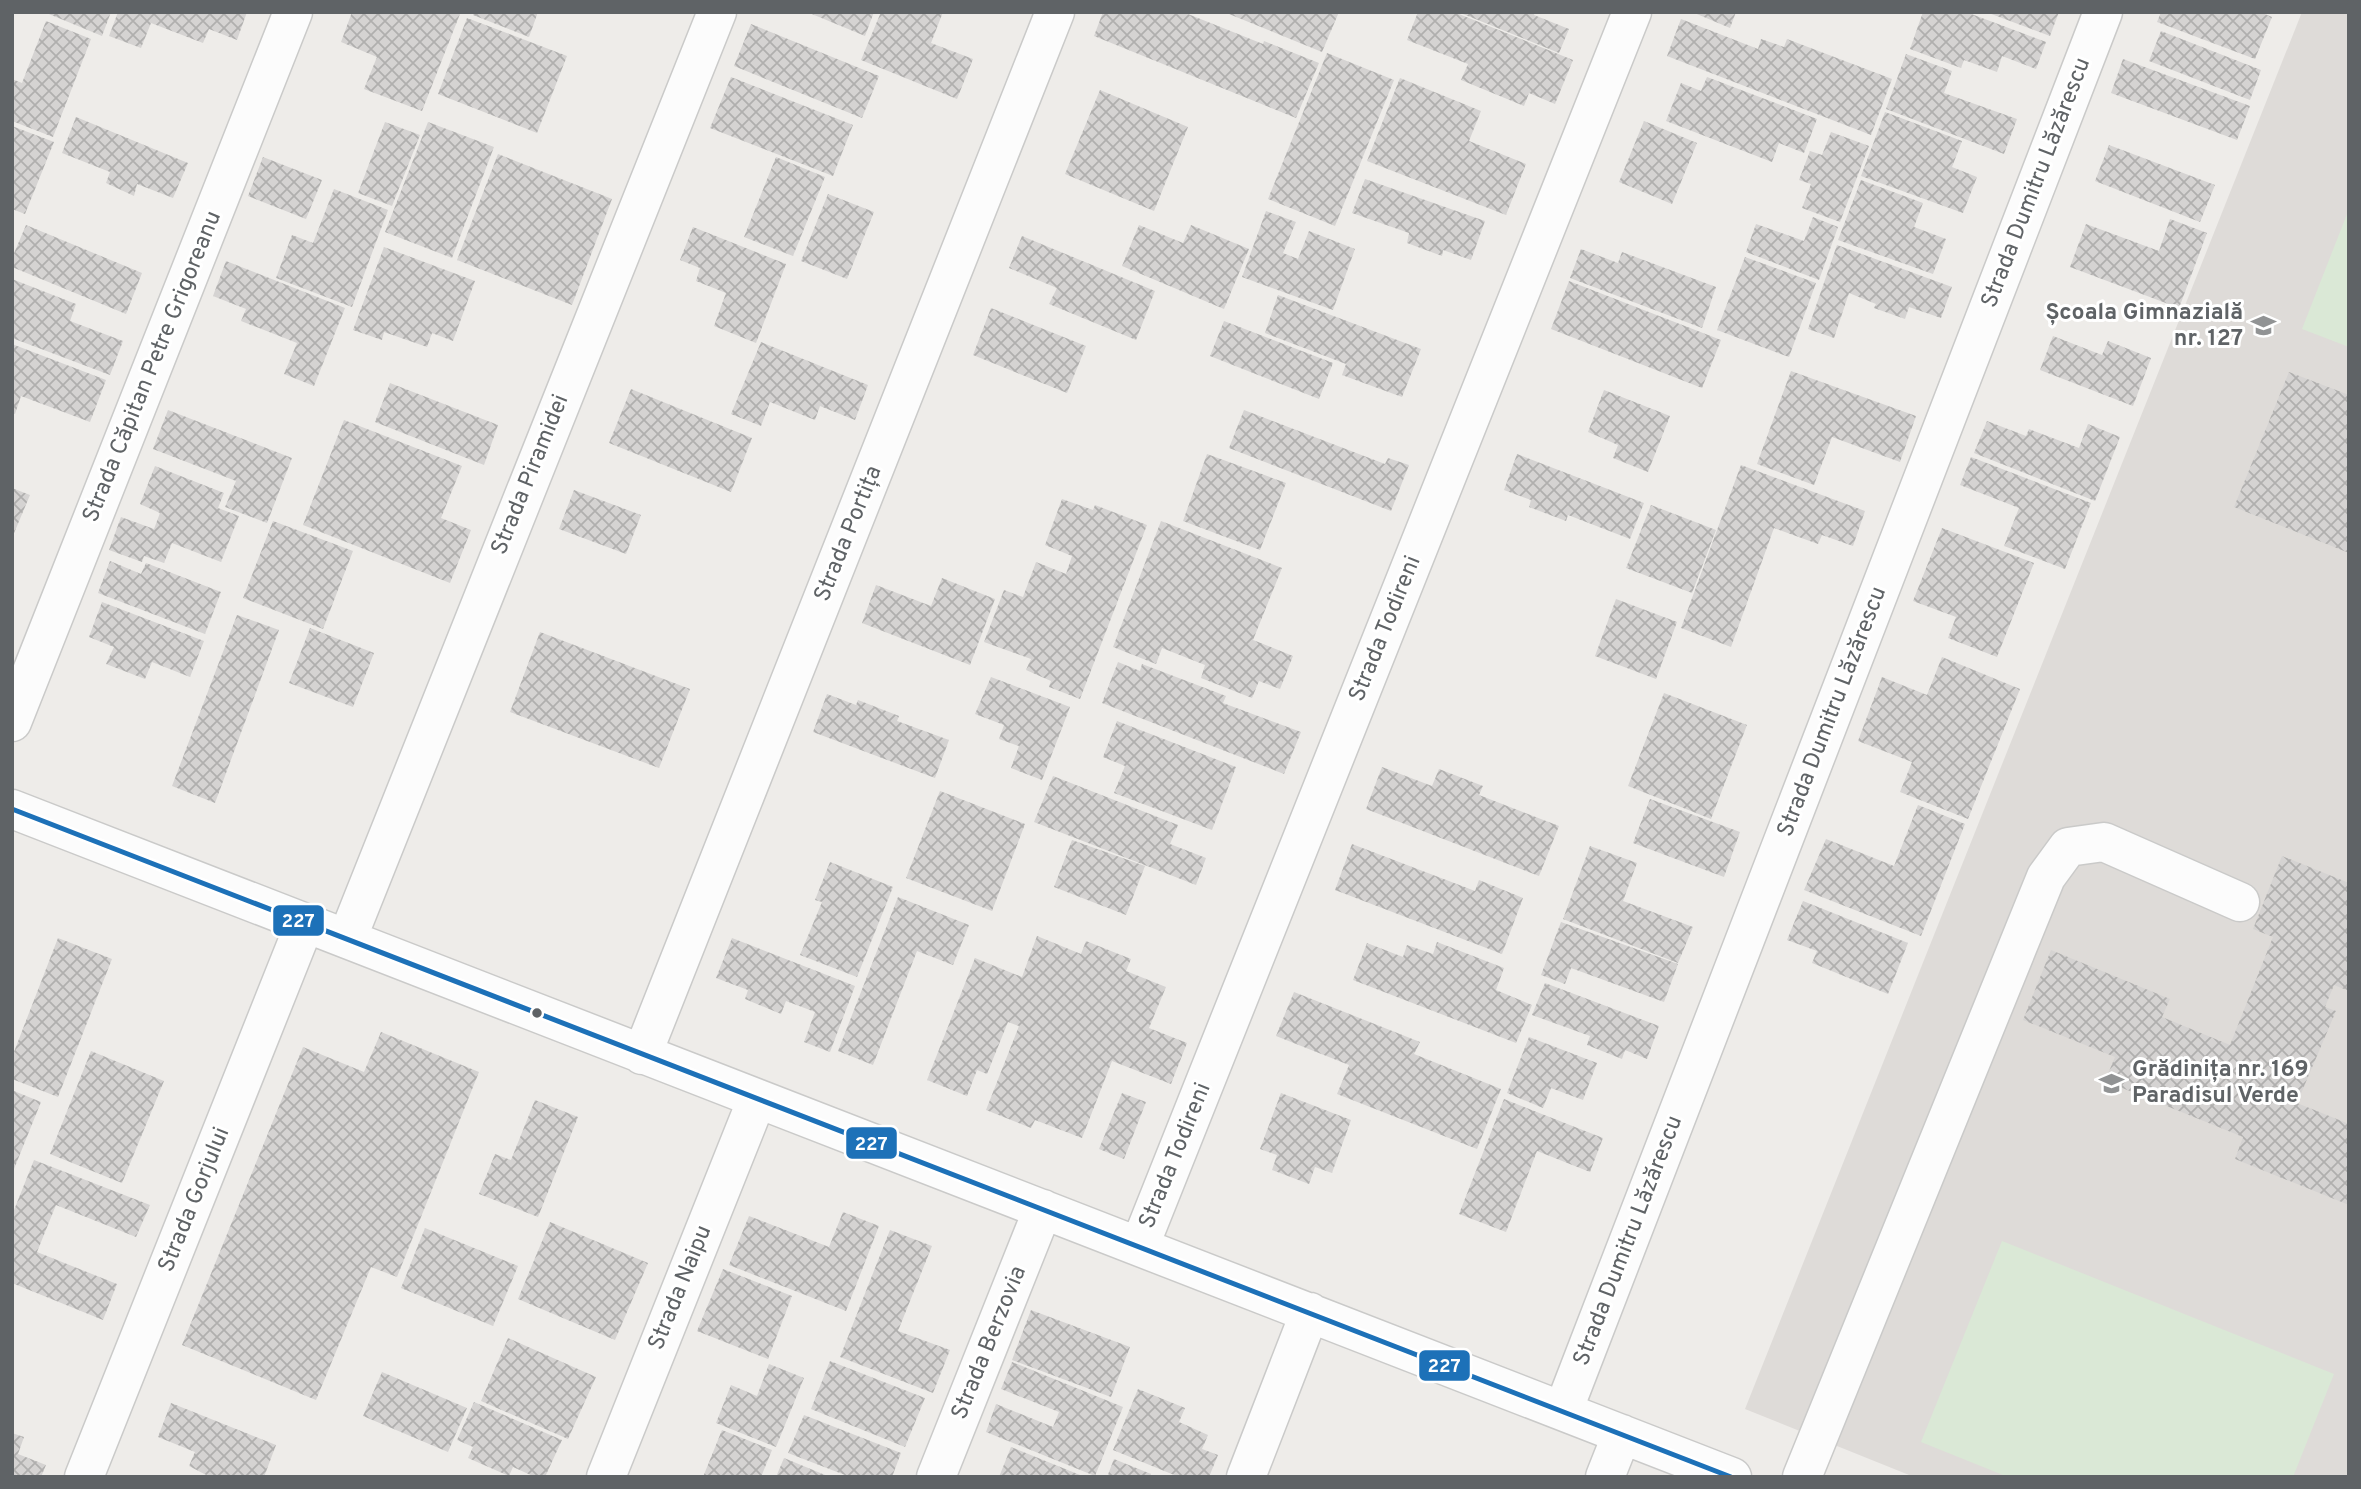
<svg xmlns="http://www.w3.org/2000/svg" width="2361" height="1489" viewBox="0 0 2361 1489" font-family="Overpass,sans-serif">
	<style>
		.education { fill: #dedbd8 }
		.garden { fill: #dae8d6 }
		.building { fill: url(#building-cross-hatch) }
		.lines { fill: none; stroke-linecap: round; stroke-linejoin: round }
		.minor-casing { stroke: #cacac9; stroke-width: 41 }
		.minor { stroke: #fcfcfc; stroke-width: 38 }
		.bus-1-casing { stroke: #fff; stroke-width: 10 }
		.bus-1 { stroke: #1d71b8; stroke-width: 5 }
		.bus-dot { fill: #5f6366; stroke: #fff; stroke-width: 2.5 }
		.labels { text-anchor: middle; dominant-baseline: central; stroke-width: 6; stroke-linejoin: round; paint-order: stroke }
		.street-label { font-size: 23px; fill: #5f6366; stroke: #fff }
		.poi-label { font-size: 23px; font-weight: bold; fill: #5f6366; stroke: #fff; text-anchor: end }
		.line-badge { stroke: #fff; stroke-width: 2.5 }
		.badge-label { font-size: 19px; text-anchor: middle; font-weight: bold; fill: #fff }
	</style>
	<defs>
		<pattern id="building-cross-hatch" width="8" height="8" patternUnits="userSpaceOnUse" patternTransform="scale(1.75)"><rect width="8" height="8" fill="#d5d3d2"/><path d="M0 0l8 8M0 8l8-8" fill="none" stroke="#b0afae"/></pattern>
	</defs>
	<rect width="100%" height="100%" fill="#eeece9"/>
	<path class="education" d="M2302,12H2349V1477H1914L1745,1409Z"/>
	<path class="garden" d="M2349,209V347L2302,329Z
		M2002,1241L2334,1374L2293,1477H2008L1921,1442Z"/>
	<path class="building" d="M44,12H111L102,36Z
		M118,12H247L237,40L209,29L203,43L151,23L141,48L109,36Z
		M352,12L460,14L422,111L364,89L377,57L341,42Z
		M474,12H538L529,37L473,15Z
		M807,12H874L865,36Z
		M881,12H943L931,43L973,59L957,99L861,60Z
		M1103,12H1183L1263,44L1264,41L1319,63L1296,118L1094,36Z
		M1224,12H1339L1322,52Z
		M1418,12H1454L1573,60L1555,104L1529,93L1524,106L1461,80L1468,64L1407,40Z
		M1458,12H1535L1534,15L1569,29L1559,53Z
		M1692,12H1736L1730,28Z
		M1923,12H1966L2046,42L2036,69L2002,56L1997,72L1964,60L1961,68L1910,49Z
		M1986,12H2059L2050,36Z
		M2161,12H2260L2272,17L2255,59L2157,22Z
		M467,18L567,56L537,133L438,94Z
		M1681,19L1758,49L1761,39L1784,47L1787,39L1892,79L1871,135L1667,56Z
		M46,21L91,39L53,137L12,121V79L22,83Z
		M751,24L879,76L862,118L734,66Z
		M2161,31L2261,70L2250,100L2149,61Z
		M1327,53L1394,80L1335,226L1268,199Z
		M1906,54L1952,71L1944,93L2017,119L2004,154L1886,109Z
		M2123,59L2250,106L2237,140L2111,93Z
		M731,77L853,125L833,176L710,128Z
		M1707,77L1817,119L1804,153L1779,143L1772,162L1666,121L1681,83L1701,91Z
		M1400,78L1481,111L1469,141L1526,164L1506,215L1367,161Z
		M1100,90L1188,127L1154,211L1065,174Z
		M1885,112L1962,141L1952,167L1977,177L1963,213L1861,176Z
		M76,117L188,163L173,198L137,184L134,196L106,183L110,172L62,153Z
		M1644,121L1697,143L1672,204L1619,182Z
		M385,122L420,135L392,206L358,193Z
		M428,122L494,147L452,258L385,232Z
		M12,126L54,142L25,214L12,209Z
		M1831,132L1869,146L1840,222L1802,208L1811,184L1799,180L1810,151L1822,155Z
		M2109,145L2215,185L2200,222L2095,181Z
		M498,154L612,199L572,305L457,260Z
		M263,157L322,180L306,219L248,196Z
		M776,157L825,177L793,256L744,237Z
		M1365,179L1485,221L1471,260L1443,250L1442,256L1407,243L1409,233L1352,213Z
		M1861,180L1923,203L1914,227L1946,239L1933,274L1838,240Z
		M334,189L388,210L352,307L276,278L292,235L313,243Z
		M828,194L874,212L847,279L801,261Z
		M1266,211L1296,222L1283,253L1298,259L1309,231L1355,249L1333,310L1242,277Z
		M1813,217L1838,227L1819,280L1746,252L1756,224L1804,241Z
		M2170,219L2207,233L2179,308L2070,267L2086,224L2159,251Z
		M26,225L142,273L126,314L12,267V258Z
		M1139,225L1183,243L1191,225L1249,249L1224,309L1122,266Z
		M693,227L786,264L756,343L714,326L726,293L696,281L700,268L680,260Z
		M1022,236L1155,291L1136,340L1049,304L1057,288L1009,268Z
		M1837,245L1952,287L1941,318L1909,307L1905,319L1874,308L1876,304L1849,293L1834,338L1808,329Z
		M384,247L475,281L453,341L432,333L427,347L384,332L382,340L353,330Z
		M1581,249L1618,263L1622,252L1716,287L1702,328L1570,278Z
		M1745,257L1816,283L1789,357L1717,330Z
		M226,261L345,308L314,386L284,374L297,343L241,321L246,309L213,296Z
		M12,279L76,304L70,321L123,341L110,375L12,338Z
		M1569,281L1721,340L1702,388L1551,329Z
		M1278,295L1421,349L1402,397L1342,375L1346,364L1265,333Z
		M991,308L1086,346L1067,393L973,355Z
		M1224,321L1333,363L1319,399L1210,356Z
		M2053,336L2102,355L2108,341L2151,358L2133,406L2040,370Z
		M761,342L868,385L855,420L820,406L815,420L770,402L761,426L731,414Z
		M12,344L106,380L90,422L21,396L15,414L12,413Z
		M1791,371L1916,416L1900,462L1832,437L1814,485L1757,464Z
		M2289,372L2349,395V553L2234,507Z
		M390,383L498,425L484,465L375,422Z
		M631,389L752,438L731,492L609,443Z
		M1604,390L1670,416L1648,472L1613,458L1618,445L1588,432Z
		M168,410L292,458L267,523L225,507L236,481L153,449Z
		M1244,410L1385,464L1388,458L1409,465L1391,511L1229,448Z
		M344,420L462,466L441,518L471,530L450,583L303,525Z
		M1987,421L2026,436L2029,429L2079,448L2088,424L2120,437L2095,501L1974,453Z
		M1207,454L1286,483L1260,550L1183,521Z
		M1517,454L1644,503L1630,539L1568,515L1566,521L1529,507L1531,500L1504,490Z
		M1971,457L2091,503L2065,569L2004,546L2019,508L1960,485Z
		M1741,465L1865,511L1853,546L1822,535L1818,544L1774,528L1731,647L1681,628Z
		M155,466L224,493L218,508L239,516L221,562L172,543L164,563L144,556L142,562L109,550L121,517L154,529L160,513L140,504Z
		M12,488L30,495L12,538Z
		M574,490L641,515L626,554L559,529Z
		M1062,499L1093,510L1095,505L1147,525L1080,699L1049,687L1051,681L1026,670L1031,659L984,642L1004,590L1023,597L1036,562L1066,574L1072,556L1045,545Z
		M1651,505L1716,530L1692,593L1626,568Z
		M273,521L353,551L323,629L243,598Z
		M1161,521L1282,568L1253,640L1293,656L1280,689L1259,681L1252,698L1201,678L1205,665L1162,648L1156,664L1113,647Z
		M1942,528L2034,563L1997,657L1948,638L1956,617L1913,601Z
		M110,561L141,574L146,563L221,592L205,634L98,593Z
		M942,578L995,599L970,665L862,623L876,585L931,606Z
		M1616,599L1677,622L1656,679L1595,656Z
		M102,602L204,641L190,677L152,662L145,679L106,664L114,647L89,637Z
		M237,615L279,630L215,803L172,786Z
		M310,628L374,653L353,707L289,683Z
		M540,632L690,689L659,768L510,712Z
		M1942,657L2020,689L1968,819L1900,792L1912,762L1858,741L1882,677L1927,695Z
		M1118,662L1140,671L1142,664L1226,696L1223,703L1301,732L1284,774L1102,703Z
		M991,677L1070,707L1042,780L1011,768L1019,746L999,739L1004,725L975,714Z
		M1664,693L1747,725L1711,819L1628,786Z
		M827,694L856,705L858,700L899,716L897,721L949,740L935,778L813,732Z
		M1117,721L1236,767L1212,830L1114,793L1125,766L1103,757Z
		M1382,767L1432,786L1439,769L1483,786L1479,795L1559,826L1539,876L1366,809Z
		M1053,776L1178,825L1170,844L1206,858L1196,885L1034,822Z
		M940,791L1025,824L992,911L906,878Z
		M1650,799L1740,832L1724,877L1633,843Z
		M1918,805L1965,824L1921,936L1804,890L1826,839L1894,866Z
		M1072,840L1145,866L1126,915L1054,887Z
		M1352,844L1475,891L1479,880L1523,898L1502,954L1335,890Z
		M1590,846L1637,863L1623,901L1693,927L1678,963L1563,919Z
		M2282,856L2349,883V991L2334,985L2325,1007L2336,1011L2297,1103L2349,1124V1205L2235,1159L2243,1137L2105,1081L2115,1057L2023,1020L2051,950L2170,999L2162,1017L2230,1045L2273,937L2253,929Z
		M830,862L893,887L857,977L800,955L822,902L815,900Z
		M898,897L969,925L953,965L917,951L873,1065L838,1051Z
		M1803,901L1908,943L1888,994L1812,963L1817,951L1787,940Z
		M1561,922L1678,964L1664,1002L1571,968L1565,984L1541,975Z
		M1037,936L1081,954L1086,941L1131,959L1126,971L1166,987L1149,1028L1187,1043L1171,1084L1112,1061L1082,1138L1035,1120L1031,1128L986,1110L1019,1026L1008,1022L987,1074L977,1070L967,1096L927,1080L975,958L1022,977Z
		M58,938L112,959L58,1097L12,1079V1057Z
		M732,938L855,986L830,1052L804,1042L815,1012L786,1001L781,1014L745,999L748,990L716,978Z
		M1437,942L1504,968L1496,990L1532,1005L1516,1043L1353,980L1367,943L1403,957L1407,945L1433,954Z
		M1545,983L1659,1026L1647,1059L1625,1050L1622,1059L1587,1045L1590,1036L1532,1015Z
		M1294,992L1420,1042L1414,1054L1501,1089L1477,1149L1337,1094L1349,1065L1276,1036Z
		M381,1032L479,1072L397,1277L371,1267L316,1400L182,1345L303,1047L364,1072Z
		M1529,1037L1597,1063L1583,1100L1551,1088L1543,1108L1507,1093Z
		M91,1051L164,1081L122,1183L50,1154Z
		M14,1091L41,1102L12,1174V1095Z
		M1122,1093L1146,1102L1124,1159L1099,1149Z
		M1281,1093L1351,1120L1332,1173L1315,1167L1309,1184L1272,1170L1277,1155L1260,1149Z
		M1504,1099L1603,1138L1590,1172L1537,1151L1506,1232L1459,1214Z
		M535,1100L578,1117L538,1217L479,1194L495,1154L511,1160Z
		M34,1160L150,1205L136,1237L56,1205L37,1252L117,1284L103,1320L12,1283V1215Z
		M843,1212L879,1226L846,1311L729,1265L749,1216L829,1247Z
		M550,1222L648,1263L615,1340L518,1299Z
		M425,1228L518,1266L493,1326L401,1288Z
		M890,1230L932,1246L898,1331L950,1350L933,1393L840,1357Z
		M723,1269L792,1296L768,1359L697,1331Z
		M1031,1310L1130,1347L1111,1397L1012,1360Z
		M508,1338L596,1377L568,1439L481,1401Z
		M830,1361L925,1398L905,1447L811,1409Z
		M1012,1362L1123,1407L1095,1476L986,1432L996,1404L1053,1427L1059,1412L1001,1389Z
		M769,1364L804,1378L776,1447L716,1423L731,1385L757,1396Z
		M382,1372L467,1408L448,1452L363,1416Z
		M1138,1389L1185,1408L1179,1422L1208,1435L1202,1449L1218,1455L1209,1477H1179L1113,1450Z
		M474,1402L562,1440L545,1477H535L513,1467L509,1476L468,1458L473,1447L457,1440Z
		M171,1403L276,1445L264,1477H210L189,1466L195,1452L158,1437Z
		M804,1415L901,1453L892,1477H850L788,1453Z
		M722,1430L772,1450L761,1477H703Z
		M12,1433L24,1437L18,1454L46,1465L41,1477H12Z
		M1011,1447L1085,1477H999Z
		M784,1458L830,1477H776Z
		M1114,1459L1151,1474L1150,1477H1107Z"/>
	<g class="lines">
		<defs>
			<path id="minor" d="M12,722L293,12
				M12,809L1732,1477
				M347,939L717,12
				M642,1055L1055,12
				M1140,1245L1632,12
				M1563,1411L2103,12
				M84,1477L305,923
				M606,1477L757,1099
				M936,1477L1043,1209
				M1246,1477L1310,1312
				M1605,1477L1622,1434
				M1802,1477L2046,877L2068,847L2104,842L2240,902"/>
		</defs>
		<use href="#minor" class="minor-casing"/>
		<use href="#minor" class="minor"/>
		<defs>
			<path id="bus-1" d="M12,809L1731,1477"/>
		</defs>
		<use href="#bus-1" class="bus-1-casing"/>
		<use href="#bus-1" class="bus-1"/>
	</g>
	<defs>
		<symbol id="school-bare" viewBox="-9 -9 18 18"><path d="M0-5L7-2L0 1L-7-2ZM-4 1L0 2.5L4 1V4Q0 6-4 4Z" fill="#919394" stroke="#fff" stroke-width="2.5" paint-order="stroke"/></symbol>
	</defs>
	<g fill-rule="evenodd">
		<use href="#school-bare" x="2246" y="308" width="35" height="35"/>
		<use href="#school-bare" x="2094" y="1066" width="35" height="35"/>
	</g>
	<circle class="bus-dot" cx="537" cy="1013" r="6"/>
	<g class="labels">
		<g class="street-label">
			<text transform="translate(2037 183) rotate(-69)">Strada Dumitru Lăzărescu</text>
			<text transform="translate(153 367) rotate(-68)">Strada Căpitan Petre Grigoreanu</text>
			<text transform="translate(531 475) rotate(-68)">Strada Piramidei</text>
			<text transform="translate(849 534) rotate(-68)">Strada Portița</text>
			<text transform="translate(1386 629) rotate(-68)">Strada Todireni</text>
			<text transform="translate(1833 712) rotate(-69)">Strada Dumitru Lăzărescu</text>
			<text transform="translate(1176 1156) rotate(-68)">Strada Todireni</text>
			<text transform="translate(195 1200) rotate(-68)">Strada Gorjului</text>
			<text transform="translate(1629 1241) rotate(-69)">Strada Dumitru Lăzărescu</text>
			<text transform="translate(681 1288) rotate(-68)">Strada Naipu</text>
			<text transform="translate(990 1343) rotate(-68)">Strada Berzovia</text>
		</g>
		<g class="poi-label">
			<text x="2243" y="313">Școala Gimnazială<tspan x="2243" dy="26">nr. 127</tspan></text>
			<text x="2132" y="1070" text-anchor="start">Grădinița nr. 169<tspan x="2132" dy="26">Paradisul Verde</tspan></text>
		</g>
	</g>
	<g class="line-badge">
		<rect x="272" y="904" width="53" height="33" rx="7" fill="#1d71b8"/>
		<rect x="845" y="1126" width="53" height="34" rx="7" fill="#1d71b8"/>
		<rect x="1418" y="1349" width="53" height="33" rx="7" fill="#1d71b8"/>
	</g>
	<g class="badge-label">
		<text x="298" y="927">227</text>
		<text x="871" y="1150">227</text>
		<text x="1444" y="1372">227</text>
	</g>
	<rect width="2361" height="1489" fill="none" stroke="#5f6366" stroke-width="28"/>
</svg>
